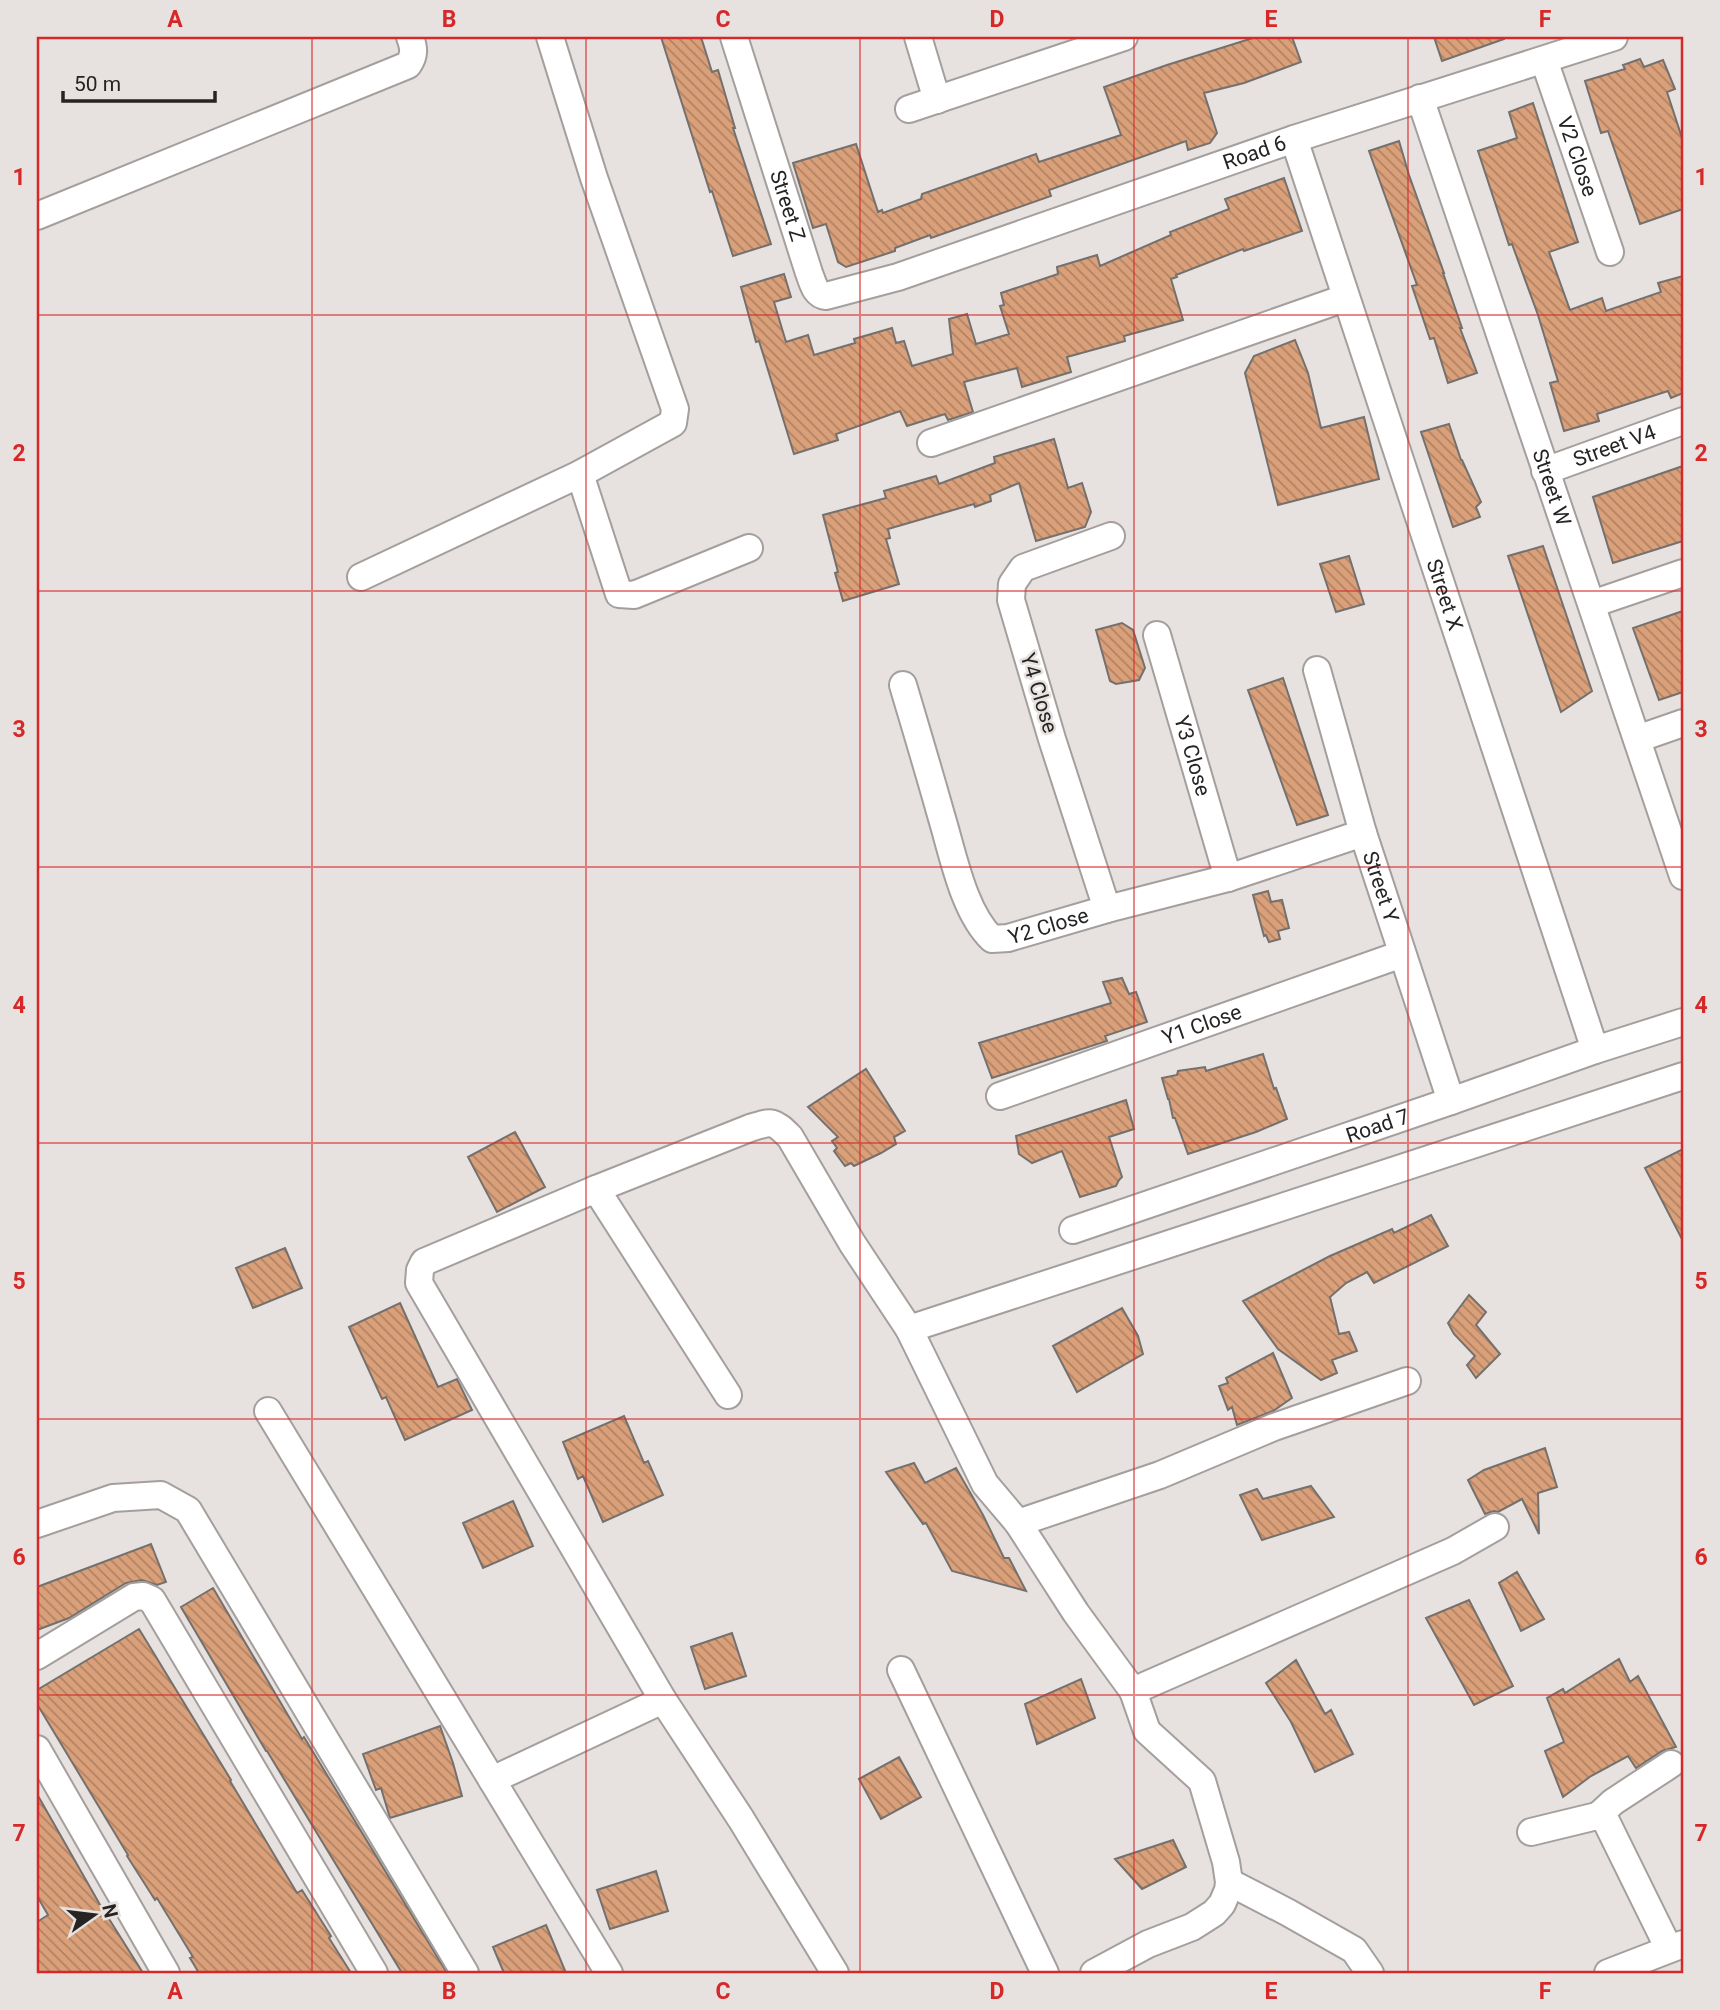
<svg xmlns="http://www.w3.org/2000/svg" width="1720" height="2010" viewBox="0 0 1720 2010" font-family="Roboto,sans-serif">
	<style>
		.building { fill: url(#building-back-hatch); stroke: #74706d; stroke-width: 2 }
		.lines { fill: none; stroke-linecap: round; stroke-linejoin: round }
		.minor-casing { stroke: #a49f9d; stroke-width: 30 }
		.minor { stroke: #fff; stroke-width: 26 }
		.grid { fill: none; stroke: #d62828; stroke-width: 2; stroke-opacity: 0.55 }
		.labels { text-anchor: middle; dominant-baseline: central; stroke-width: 5; stroke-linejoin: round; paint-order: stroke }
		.street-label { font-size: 21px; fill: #252423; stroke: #e7e2df }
		.neatline { fill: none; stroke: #d62828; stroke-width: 2.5 }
		.grid-label { font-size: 23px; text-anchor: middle; font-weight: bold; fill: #d62828 }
	</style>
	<defs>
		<pattern id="building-back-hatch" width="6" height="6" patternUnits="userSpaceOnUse" patternTransform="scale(1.75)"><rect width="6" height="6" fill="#daa07a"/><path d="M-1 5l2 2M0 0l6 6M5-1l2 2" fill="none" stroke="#b18264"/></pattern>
	</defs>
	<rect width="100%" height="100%" fill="#e7e2df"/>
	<path class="building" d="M661,37H701L712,72L718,70L735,128H733L771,244L733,256L712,191L710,192Z
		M1256,37H1292L1301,62L1244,83L1204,93L1217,133L1210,143L1188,150L1186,141L1049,190L1051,196L931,238L930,235L895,248V251L846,267L838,262L826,224L813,228L793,163L856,144L878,212L882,210L883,213L921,199L922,194L1036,154L1039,162L1121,135L1104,87L1167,65Z
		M1434,37H1504V39L1442,61Z
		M1640,59L1644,67L1663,60L1675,89L1667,92L1683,141V209L1640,224L1608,131L1601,133L1585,81L1625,69L1623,65Z
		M1533,103L1578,242L1549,252L1570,310L1602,298L1606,311L1661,292L1658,283L1683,276V393L1671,398L1668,391L1597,414L1599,421L1564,431L1550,383L1558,381L1538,315L1512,244L1509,245L1478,151L1517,138L1509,112Z
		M1399,141L1409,175L1444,273H1443L1462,328H1460L1477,373L1448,383L1434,338L1430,339L1412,286L1417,285L1369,151Z
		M1284,178L1302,231L1244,251L1243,249L1176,275L1177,277L1171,279L1183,320L1124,336L1125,341L1067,357L1071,372L1022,387L1017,368L964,382L973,412L948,420L945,414L907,426L900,411L836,434L838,440L794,454L759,341L756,342L741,287L784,274L791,297L774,302L786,342L808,335L814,355L855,343L854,339L892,328L896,343L904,341L912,366L953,354L949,319L967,314L976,344L1009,334L1000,306L1004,305L1001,293L1058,274L1057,267L1097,255L1100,266L1171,235L1170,232L1229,209L1225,199Z
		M1295,340L1308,373L1321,428L1364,417L1379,479L1278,505L1245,373L1254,356Z
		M1449,424L1461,460H1462L1481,502L1476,507L1480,517L1453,527L1421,432Z
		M1054,439L1068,488L1082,483L1091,512L1085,527L1036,541L1019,483L990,495L991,501L975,507L974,504L888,529L890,538L886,539L899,584L843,601L835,573L838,572L823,515L886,498L884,491L936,476L939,484L995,463L994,457Z
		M1683,466V541L1613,563L1593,497Z
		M1543,546L1592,691L1561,712L1508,556Z
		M1349,556L1364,604L1336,612L1320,564Z
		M1683,611V692L1659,700L1633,628Z
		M1122,623L1133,630L1145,668L1139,680L1116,684L1110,681L1096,630Z
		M1283,678L1328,815L1297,825L1248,690Z
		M1268,891L1271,902L1282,900L1289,928L1278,931L1280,939L1269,942L1266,935L1264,936L1253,895Z
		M1122,978L1129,994L1136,992L1147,1022L1105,1036L1107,1041L992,1078L979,1043L1111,1003L1103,982Z
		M1263,1054L1274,1089L1276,1088L1287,1119L1256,1132L1188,1154L1175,1118H1173L1169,1099H1168L1162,1078L1177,1075L1178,1071L1205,1067L1206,1071Z
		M866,1069L905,1131L894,1137L896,1144L881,1153L854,1166L851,1163L845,1166L834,1151L837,1148L832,1141L838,1137L808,1107Z
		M1126,1100L1134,1129L1109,1137L1122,1177L1119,1180L1116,1186L1080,1197L1062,1151L1032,1163L1019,1154L1016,1136Z
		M515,1132L545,1187L497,1212L468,1157Z
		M1683,1149V1241L1645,1168Z
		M1431,1215L1448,1246L1374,1283L1367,1272L1346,1283L1330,1297L1339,1334L1349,1332L1357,1351L1332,1360L1337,1373L1321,1380L1278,1349L1243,1301L1330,1256L1392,1229L1394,1233Z
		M285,1248L302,1288L253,1308L236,1268Z
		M1469,1295L1486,1312L1476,1325L1500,1354L1476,1378L1467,1365L1475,1356L1454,1334L1448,1323Z
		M400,1303L438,1387L457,1379L472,1410L405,1440L386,1397L382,1399L349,1327Z
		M1122,1308L1138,1336L1143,1354L1077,1392L1053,1346Z
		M1273,1353L1292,1398L1273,1411L1237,1425L1232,1407L1228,1410L1219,1386L1228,1383L1226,1378Z
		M624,1416L644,1463L648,1461L663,1495L603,1522L583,1476L578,1479L563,1442Z
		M1545,1448L1557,1487L1538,1493L1539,1534L1522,1499L1498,1512L1494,1511L1485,1514L1468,1480L1484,1470Z
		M914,1463L925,1483L956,1468L983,1515L1004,1558H1009L1026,1591L952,1571L926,1523L923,1524L886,1472Z
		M1311,1486L1334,1517L1262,1540L1240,1495L1257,1489L1263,1499Z
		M513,1501L533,1546L483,1568L463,1523Z
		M151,1544L166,1582L157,1585L142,1580L126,1583L69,1618L37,1630V1587Z
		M1517,1572L1544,1619L1521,1631L1499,1583Z
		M213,1588L302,1739L304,1737L447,1973H402L267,1751H266L181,1607Z
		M1469,1600L1513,1686L1474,1705L1426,1618Z
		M139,1629L231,1780L230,1781L297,1893L302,1890L331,1936L329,1938L351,1973H199L190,1958L193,1957L157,1898L155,1900L127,1856L128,1855L37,1704V1690Z
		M732,1633L746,1676L705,1689L691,1647Z
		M1619,1659L1630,1682L1638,1676L1676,1747L1662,1751L1636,1768L1628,1756L1591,1776L1563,1797L1545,1751L1564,1742L1547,1698L1563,1689L1565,1693Z
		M1296,1660L1325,1714L1331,1710L1353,1754L1315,1772L1291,1722L1266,1683Z
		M1081,1679L1095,1718L1037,1744L1025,1704Z
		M440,1726L453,1763L462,1796L390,1818L381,1788L376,1790L363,1754Z
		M899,1757L921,1797L881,1819L859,1779Z
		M37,1794L99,1903L143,1973H37V1922L48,1915L37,1896Z
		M1173,1840L1186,1867L1142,1889L1115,1859Z
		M656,1871L668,1911L610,1929L597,1890Z
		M546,1925L566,1973H504L493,1947Z"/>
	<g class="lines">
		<defs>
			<g id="minor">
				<path id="s1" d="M734,37L809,273C813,283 815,295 826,296L898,277L1294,139L1614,37"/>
				<path d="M918,37L937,100"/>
				<path id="s2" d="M1544,60L1610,252"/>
				<path id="s3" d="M1420,98L1683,876"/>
				<path d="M909,109L1124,37"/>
				<path id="s4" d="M1294,139L1595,1050"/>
				<path d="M37,216L408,65C415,55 414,48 410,37"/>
				<path d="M931,443L1345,298"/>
				<path id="s5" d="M1545,471L1683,421"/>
				<path d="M580,474L619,594L634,595L749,548"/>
				<path d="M361,577L580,474L673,423L675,409L594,178L550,37"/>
				<path d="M1592,604L1683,573"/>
				<path id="s6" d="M1157,635L1228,878"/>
				<path id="s7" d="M1317,670L1363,833L1451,1101"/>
				<path id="s8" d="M903,685C916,729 929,772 941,815C953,854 963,911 992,939L1008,938L1107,909L1228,878L1363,833"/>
				<path d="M1637,739L1683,723"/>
				<path d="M1107,909L1052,739L1011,600L1012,584L1023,568L1111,536"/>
				<path id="s9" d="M1000,1096L1402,954"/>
				<path d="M596,1189L728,1395"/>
				<path id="s10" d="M1073,1230L1451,1101L1595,1050L1683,1022"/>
				<path d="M268,1411L492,1780"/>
				<path d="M1018,1523L1160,1475L1274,1427L1407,1381"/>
				<path d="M37,1524L113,1498L161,1495L188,1510L465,1973"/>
				<path d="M37,1656L134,1597L143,1596L152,1600L374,1973"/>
				<path d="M901,1670L1045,1973"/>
				<path d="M1133,1691L1453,1551L1495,1527"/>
				<path d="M37,1749L166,1973"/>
				<path d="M1599,1815L1613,1802L1671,1764"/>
				<path d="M1531,1832L1601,1815L1606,1821L1669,1949"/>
				<path d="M1229,1882L1287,1912L1354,1950L1370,1973"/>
				<path d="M609,1973L492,1780L663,1700"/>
				<path d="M835,1973L741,1819L663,1700L419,1283L420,1270L424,1262L596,1189L750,1128C772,1121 773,1120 790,1137L852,1243L909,1329"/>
				<path d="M1094,1973L1148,1944L1192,1927L1214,1913L1222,1904L1228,1890L1229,1882L1226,1862L1202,1781L1147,1731L1133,1691L1076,1613L1018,1523L985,1484L909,1329L1683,1076"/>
				<path d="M1608,1973L1683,1944"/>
			</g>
		</defs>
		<use href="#minor" class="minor-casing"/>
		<use href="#minor" class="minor"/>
	</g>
	<path class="grid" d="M312,37V1973M586,37V1973M860,37V1973M1134,37V1973M1408,37V1973M37,315H1683M37,591H1683M37,867H1683M37,1143H1683M37,1419H1683M37,1695H1683"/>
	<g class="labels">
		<g class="street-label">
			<text stroke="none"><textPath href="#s1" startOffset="730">Road 6</textPath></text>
			<text stroke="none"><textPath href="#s2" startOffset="102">V2 Close</textPath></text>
			<text stroke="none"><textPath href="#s1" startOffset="177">Street Z</textPath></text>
			<text stroke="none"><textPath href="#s5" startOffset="74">Street V4</textPath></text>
			<text stroke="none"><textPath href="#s3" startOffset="411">Street W</textPath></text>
			<text stroke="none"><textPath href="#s4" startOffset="480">Street X</textPath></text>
			<text transform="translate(1039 693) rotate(73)">Y4 Close</text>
			<text stroke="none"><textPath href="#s6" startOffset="126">Y3 Close</textPath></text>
			<text stroke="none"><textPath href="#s7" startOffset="226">Street Y</textPath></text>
			<text stroke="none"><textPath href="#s8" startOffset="329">Y2 Close</textPath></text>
			<text stroke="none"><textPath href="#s9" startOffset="214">Y1 Close</textPath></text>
			<text stroke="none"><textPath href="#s10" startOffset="322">Road 7</textPath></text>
		</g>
	</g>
	<rect width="1720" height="2010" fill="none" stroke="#e7e2df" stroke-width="77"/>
	<g transform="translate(94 1915) rotate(76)" stroke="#e7e2df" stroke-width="5" paint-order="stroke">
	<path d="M0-5L12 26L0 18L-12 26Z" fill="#252423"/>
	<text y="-10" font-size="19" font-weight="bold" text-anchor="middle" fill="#252423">N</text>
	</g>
	<path d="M63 91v10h152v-10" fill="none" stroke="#252423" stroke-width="3.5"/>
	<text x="74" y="91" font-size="21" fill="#252423" stroke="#e7e2df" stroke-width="5" paint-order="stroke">50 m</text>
	<rect x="38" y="38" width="1644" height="1934" class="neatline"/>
	<g class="grid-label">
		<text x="175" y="27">A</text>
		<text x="449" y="27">B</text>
		<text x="723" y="27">C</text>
		<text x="997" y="27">D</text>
		<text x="1271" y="27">E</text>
		<text x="1545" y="27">F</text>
		<text x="19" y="185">1</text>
		<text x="1701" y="185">1</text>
		<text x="19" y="461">2</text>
		<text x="1701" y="461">2</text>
		<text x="19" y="737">3</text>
		<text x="1701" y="737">3</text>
		<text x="19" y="1013">4</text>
		<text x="1701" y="1013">4</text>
		<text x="19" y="1289">5</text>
		<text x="1701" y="1289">5</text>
		<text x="19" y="1565">6</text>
		<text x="1701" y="1565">6</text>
		<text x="19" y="1841">7</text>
		<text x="1701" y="1841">7</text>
		<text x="175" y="1999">A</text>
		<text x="449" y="1999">B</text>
		<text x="723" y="1999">C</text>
		<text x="997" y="1999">D</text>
		<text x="1271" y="1999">E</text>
		<text x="1545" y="1999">F</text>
	</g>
</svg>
